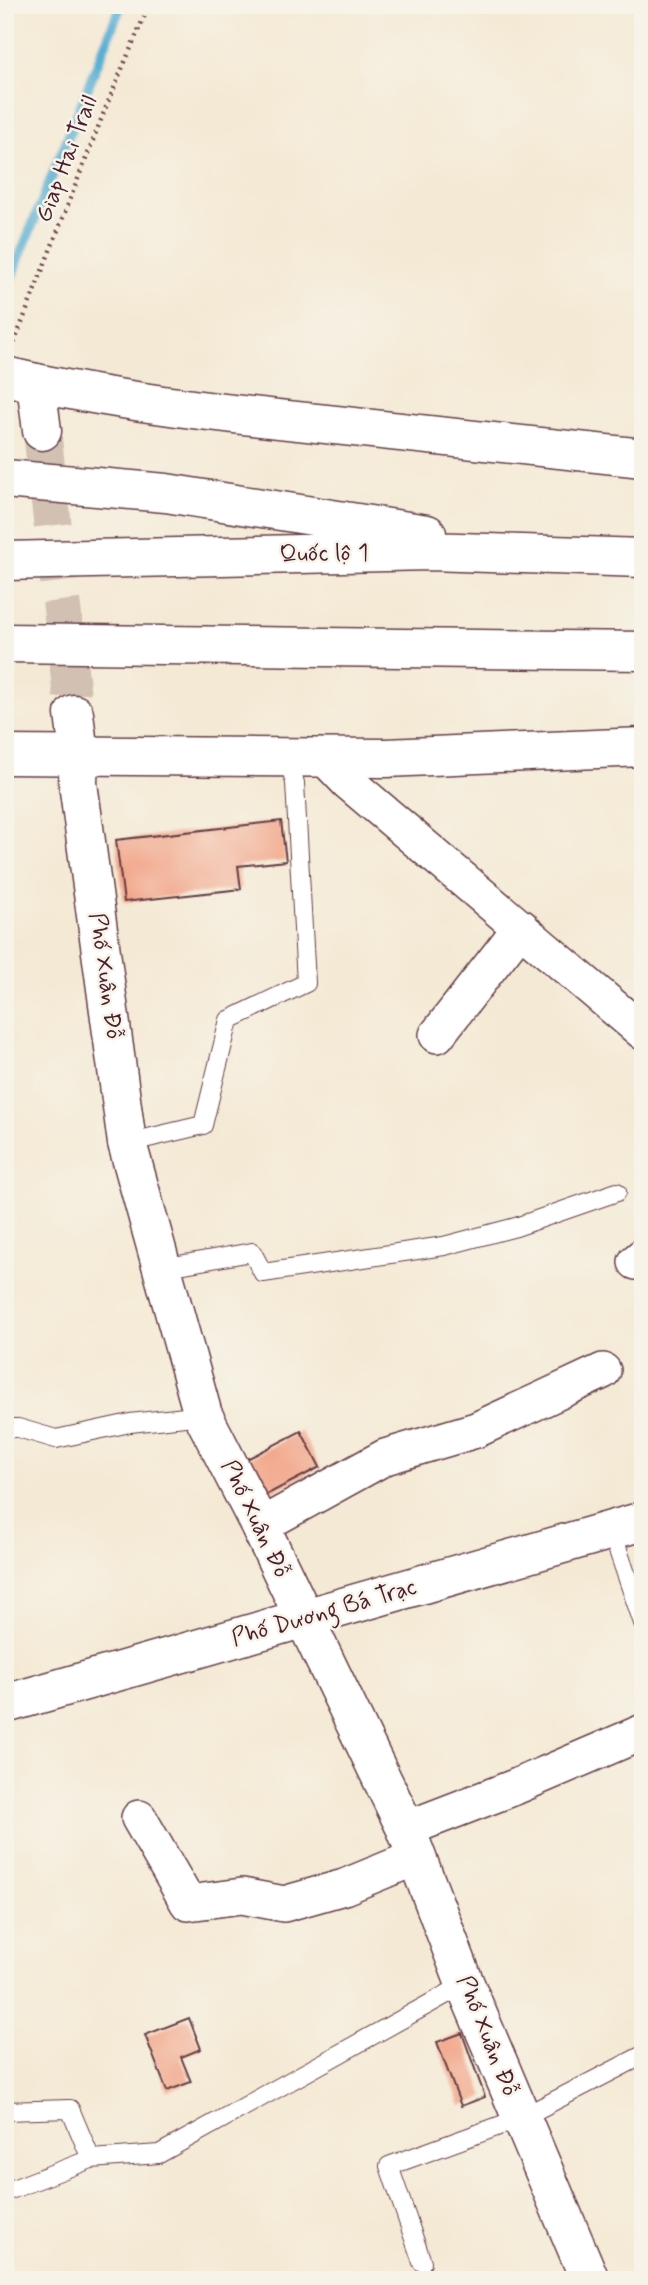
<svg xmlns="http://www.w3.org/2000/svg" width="648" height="2285" viewBox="0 0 648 2285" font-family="Mynerve,sans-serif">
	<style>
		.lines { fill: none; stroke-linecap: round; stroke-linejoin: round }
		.stream { stroke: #55add2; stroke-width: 10 }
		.building { fill: #f19f81 }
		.tertiary-tunnel { stroke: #d2c1b2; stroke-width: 38; stroke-dasharray: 38 19; stroke-linecap: butt }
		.service-casing { stroke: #643d44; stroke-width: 20 }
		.minor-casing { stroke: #643d44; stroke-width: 38 }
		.tertiary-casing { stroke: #643d44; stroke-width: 41 }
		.secondary-casing { stroke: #643d44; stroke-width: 41 }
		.motorway-casing { stroke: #643d44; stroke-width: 41 }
		.path { stroke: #643d44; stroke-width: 4.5; stroke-dasharray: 2 5; stroke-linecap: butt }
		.service { stroke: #fff; stroke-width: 18 }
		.minor { stroke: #fff; stroke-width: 35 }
		.tertiary { stroke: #fff; stroke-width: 38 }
		.secondary { stroke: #fff; stroke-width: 38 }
		.motorway { stroke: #fff; stroke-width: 38 }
		.labels { text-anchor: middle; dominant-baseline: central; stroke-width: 5; stroke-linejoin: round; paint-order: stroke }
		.street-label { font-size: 24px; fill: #4a1f2b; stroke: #f7f3e8 }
	</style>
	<rect width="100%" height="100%" fill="#f7f3e8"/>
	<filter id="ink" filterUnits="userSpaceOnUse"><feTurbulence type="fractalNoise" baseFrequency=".0143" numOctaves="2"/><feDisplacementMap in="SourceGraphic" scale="14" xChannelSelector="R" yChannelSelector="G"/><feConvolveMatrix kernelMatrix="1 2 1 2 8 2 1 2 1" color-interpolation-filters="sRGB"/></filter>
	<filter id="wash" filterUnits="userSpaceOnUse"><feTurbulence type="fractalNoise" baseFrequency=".00686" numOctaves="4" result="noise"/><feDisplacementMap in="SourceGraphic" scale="28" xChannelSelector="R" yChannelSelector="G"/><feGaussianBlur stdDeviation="1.57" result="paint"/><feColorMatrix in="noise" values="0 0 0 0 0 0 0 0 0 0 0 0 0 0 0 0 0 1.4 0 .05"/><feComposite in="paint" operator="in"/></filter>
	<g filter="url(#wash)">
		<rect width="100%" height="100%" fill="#f4e9d4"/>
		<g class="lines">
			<path class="stream" d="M5,293L121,5"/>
		</g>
		<g id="blocks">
			<path class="building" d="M281,821L286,861L238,866L241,889L124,902L116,840Z
				M301,1431L320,1467L266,1495L247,1459Z
				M189,2018L201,2049L181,2057L191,2082L167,2091L145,2035Z
				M462,2033L485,2097L461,2106L437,2042Z"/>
		</g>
	</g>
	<g filter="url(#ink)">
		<use href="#blocks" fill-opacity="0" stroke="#643d44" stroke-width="2"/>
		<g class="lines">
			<path class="tertiary-tunnel" d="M42,431L74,714"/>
			<defs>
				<path id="service" d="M127,1143L203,1125L229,1020L306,983L295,783L288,757
					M162,1268L252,1252L263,1273L444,1246L516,1227L617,1192
					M5,1428H18L56,1439L130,1423L203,1415
					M611,1530L643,1623
					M5,2111L70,2109L91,2159
					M5,2192L91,2159L159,2154L465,1984
					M422,2262L389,2166L521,2118L643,2055
					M5,2277L6,2280"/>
				<path id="minor" d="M324,757L348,782L643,1032
					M437,1035L521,927
					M636,1262L643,1256
					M260,1526L385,1457L476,1430L603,1371
					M139,1818L188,1903L242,1896L284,1904L344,1887L417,1857
					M406,1829L515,1787L643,1732"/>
				<path id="tertiary" d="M36,383L42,431
					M74,714L79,754L78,783L127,1143L203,1415L260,1526L406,1829L465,1984L590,2280
					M5,1704L643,1521"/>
				<path id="secondary" d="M5,376C110,401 219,413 326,424C431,436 537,447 643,458
					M5,755L386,758L643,747"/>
				<path id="motorway" d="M5,479L166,493L427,534
					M5,561L430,551L643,558
					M5,643L643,651"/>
			</defs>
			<use href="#service" class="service-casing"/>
			<use href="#minor" class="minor-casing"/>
			<use href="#tertiary" class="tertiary-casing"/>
			<use href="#secondary" class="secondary-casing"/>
			<use href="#motorway" class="motorway-casing"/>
			<path class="path" d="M14,343L106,107L149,5"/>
			<use href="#service" class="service"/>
			<use href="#minor" class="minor"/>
			<use href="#tertiary" class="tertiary"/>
			<use href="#secondary" class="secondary"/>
			<use href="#motorway" class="motorway"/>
		</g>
	</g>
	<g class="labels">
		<g class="street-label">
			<text transform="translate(67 159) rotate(-69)">Giap Hai Trail</text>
			<text transform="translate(324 554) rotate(-1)">Quốc lộ 1</text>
			<text transform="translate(105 976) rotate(82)">Phố Xuân Đỗ</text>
			<text transform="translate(255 1519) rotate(64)">Phố Xuân Đỗ</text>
			<text transform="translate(324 1613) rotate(-16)">Phố Dương Bá Trạc</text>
			<text transform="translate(487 2036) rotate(68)">Phố Xuân Đỗ</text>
		</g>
	</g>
	<rect width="648" height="2285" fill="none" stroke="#f7f3e8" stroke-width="28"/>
</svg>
